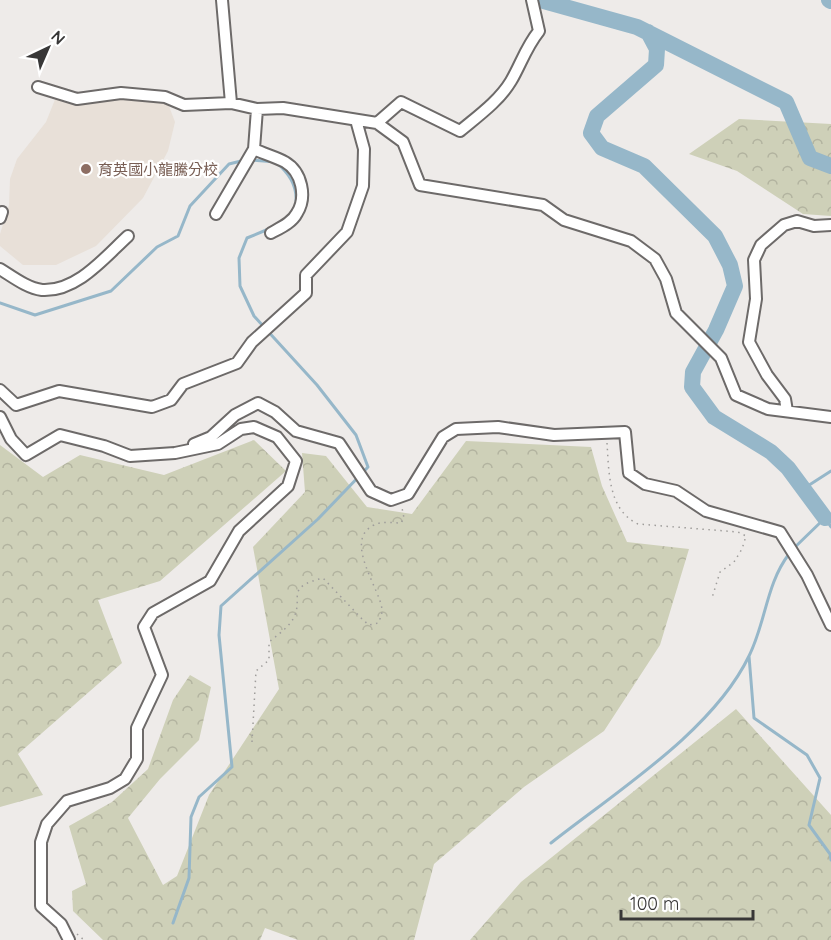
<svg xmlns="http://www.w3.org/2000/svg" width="831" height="940" viewBox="0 0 831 940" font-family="Quicksand,'Noto Sans TC',sans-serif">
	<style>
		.built { fill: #e8e0d8 }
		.forest { fill: url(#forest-crowns) }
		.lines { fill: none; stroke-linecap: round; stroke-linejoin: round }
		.stream { stroke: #96b7c9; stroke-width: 3 }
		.river { stroke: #96b7c9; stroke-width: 16 }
		.minor-casing { stroke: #6d6a69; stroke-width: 14 }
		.path { stroke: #9f9d9b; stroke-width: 1.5; stroke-dasharray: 1.5 4.5; stroke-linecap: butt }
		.minor { stroke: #fff; stroke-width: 10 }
		.education-dot { fill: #8d6e63; stroke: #fff; stroke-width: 2 }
		.labels { text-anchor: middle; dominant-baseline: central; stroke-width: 4.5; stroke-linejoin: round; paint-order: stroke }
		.education-label { font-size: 15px; fill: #785e54; stroke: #fff; text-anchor: start }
	</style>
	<defs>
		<pattern id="forest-crowns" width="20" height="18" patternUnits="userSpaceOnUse" patternTransform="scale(1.5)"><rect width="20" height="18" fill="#ced0b8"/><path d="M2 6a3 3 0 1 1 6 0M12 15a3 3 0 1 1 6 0" fill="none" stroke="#b2b39f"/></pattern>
	</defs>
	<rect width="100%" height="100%" fill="#eeebe9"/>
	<path class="built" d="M88,96L167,101L175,122L168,151L143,198L96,246L56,265H23L0,246V234L9,205L10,179L17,159L46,122L56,97Z"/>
	<path class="forest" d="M739,119L831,124V216L803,214L737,171L689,154Z
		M254,440L286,471L160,581L98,600L122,663L18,754L43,795L0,807V445L43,477L80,455L164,475Z
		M466,441L591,447L602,486L627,542L689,549L660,645L604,731L524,787L434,864L414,940H298L265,928L260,940H103L73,911L72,891L86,884L69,826L112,802L148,769L173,700L190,675L211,687L199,740L160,779L128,818L163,885L177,876L209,795L279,689L253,547L305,492L302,453L326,456L367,507L412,514Z
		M736,709L831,815V940H470L521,882Z"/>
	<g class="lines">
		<path class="stream" d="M251,160L276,162C288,173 297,184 296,201
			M0,303L35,315L111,291L157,247L178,236L190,206L229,164L245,160
			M803,489L831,471
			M793,549L825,518L831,527
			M749,656L754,718L807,755L820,778L809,825L830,854L831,860
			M551,843C617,791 713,731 749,656C766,622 766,584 789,554
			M173,923L189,878L191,817L199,797L232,767L219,635L221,606L318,519L368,467L356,435L317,385L254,316L240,286L239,258L247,238L271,228"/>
		<path class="river" d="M540,0L637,27L786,102L810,158L831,166
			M829,0L831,1
			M648,32L657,49L656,65L597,116L591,133L602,148L644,166L715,236L730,265L735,286L716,330L693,372L692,387L714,417L771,452L788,468L825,518"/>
		<defs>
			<path id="minor" d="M222,0L231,103
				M38,87L77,99L121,93L165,97L184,105L231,103L257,109L283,108L377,123L403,142L420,185L543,205L564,220L631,241L655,259L666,279L676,313L721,358L736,395L768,409L831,417
				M377,123L401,102L460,131C478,116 499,101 511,81C521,64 526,47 539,31L532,0
				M254,149C264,154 276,157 285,162C302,172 307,197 297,213C292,223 280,228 271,233
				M216,214L254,149L257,109
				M0,218L2,212
				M0,269C13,277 27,288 42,290C77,292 105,257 128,236
				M0,390L16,405L59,391L152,407L171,400L183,384L237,363L252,342L306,293V275L347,232L363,186L364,149L356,120
				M787,411L785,399L767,375L749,342L756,299L754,260L761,245L784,225L797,221L814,226L831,225
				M0,417L11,439L26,455L60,435L104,446L130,456L175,453L218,444L241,429L254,427L277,437L296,461L288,486L239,531L210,581L153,613L144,627L162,675L137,728V759L125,779L110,788L67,801L47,824L41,842V906L61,924L69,940
				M194,444L211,437L235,415L258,403L275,412L296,431L339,443L371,491L391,500L408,494L443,437L456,429L498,427L554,435L625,432L629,473L645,484L676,491L706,511L780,532L807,575L831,625"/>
		</defs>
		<use href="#minor" class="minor-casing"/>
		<path class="path" d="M607,443C609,472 608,510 638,524L738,532L746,536L742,549L734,562L720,572L712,598
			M252,742L256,671L269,660V642C276,636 288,628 293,619C305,597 283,588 323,578L363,620L369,625L378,623C380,619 382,615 382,610C381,590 342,540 374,525C381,521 393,523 401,523L404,518L402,508
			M77,934L84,940"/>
		<use href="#minor" class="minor"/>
	</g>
	<circle class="education-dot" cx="86" cy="169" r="6"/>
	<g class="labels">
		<g class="education-label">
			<text x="98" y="169">育英國小龍騰分校</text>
		</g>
	</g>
	<g transform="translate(48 48) rotate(44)" stroke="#ffffff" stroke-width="4.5" paint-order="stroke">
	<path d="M0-4.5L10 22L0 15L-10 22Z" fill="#383737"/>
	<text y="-9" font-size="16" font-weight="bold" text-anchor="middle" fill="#383737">N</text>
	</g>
	<path d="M621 910v9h132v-9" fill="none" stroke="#383737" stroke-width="3"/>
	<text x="630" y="910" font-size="18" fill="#383737" stroke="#ffffff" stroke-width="4.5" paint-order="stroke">100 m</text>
</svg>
